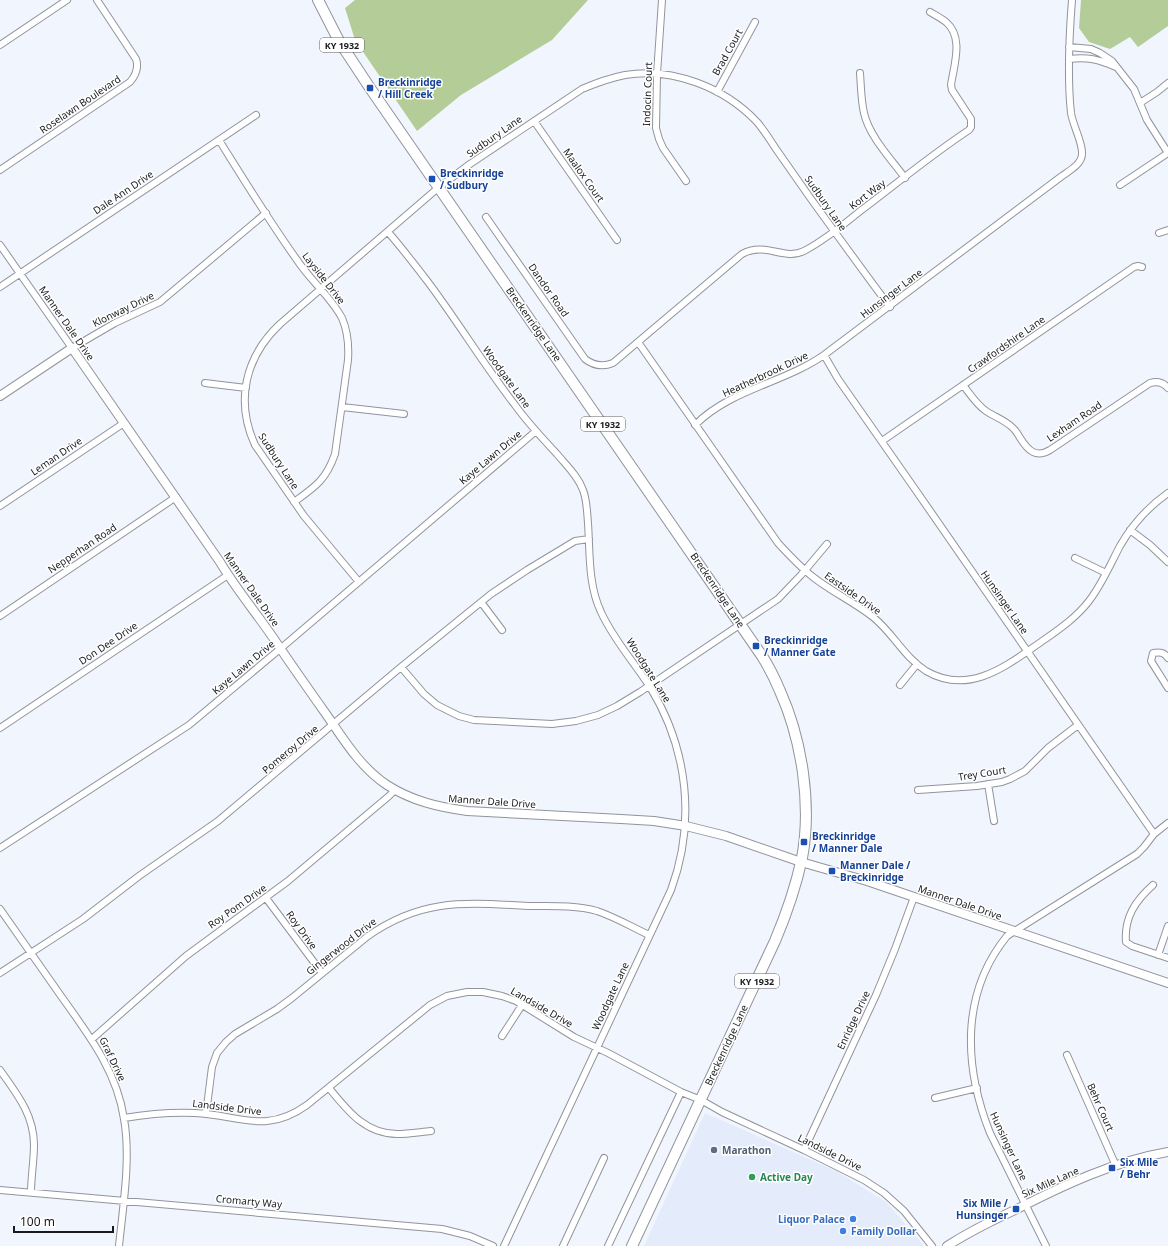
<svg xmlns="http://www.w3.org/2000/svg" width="1168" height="1246" viewBox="0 0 1168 1246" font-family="'Noto Sans',sans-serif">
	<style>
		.built { fill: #e4ebfb }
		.forest { fill: #b4cd98 }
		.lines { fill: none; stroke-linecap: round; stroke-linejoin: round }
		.minor-casing { stroke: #91949c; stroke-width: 8 }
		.tertiary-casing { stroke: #91949c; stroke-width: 10 }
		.primary-casing { stroke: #91949c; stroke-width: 12 }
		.minor { stroke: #fff; stroke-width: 6 }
		.tertiary { stroke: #fff; stroke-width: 8 }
		.primary { stroke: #fff; stroke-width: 10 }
		.transit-dot { fill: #1a4fb4; stroke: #fff; stroke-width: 1.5 }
		.service-dot { fill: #5c6f8a; stroke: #fff; stroke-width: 1.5 }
		.leisure-dot { fill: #2e9e5b; stroke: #fff; stroke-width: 1.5 }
		.shop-dot { fill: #3f7fe0; stroke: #fff; stroke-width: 1.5 }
		.labels { text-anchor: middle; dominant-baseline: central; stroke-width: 3; stroke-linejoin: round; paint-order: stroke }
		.shield { fill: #fff; stroke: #5e5f61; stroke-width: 1 }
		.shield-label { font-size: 9px; font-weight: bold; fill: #191a1d }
		.street-label { font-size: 10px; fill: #191a1d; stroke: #fff }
		.transit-label { font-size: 10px; font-weight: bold; fill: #164399; stroke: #fff; text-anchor: start }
		.service-label { font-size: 10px; font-weight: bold; fill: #4e5e75; stroke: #fff; text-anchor: start }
		.leisure-label { font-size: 10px; font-weight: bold; fill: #27864d; stroke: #fff; text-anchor: start }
		.shop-label { font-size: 10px; font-weight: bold; fill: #366cbe; stroke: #fff; text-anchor: end }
	</style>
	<rect width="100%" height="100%" fill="#f1f5fe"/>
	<path class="built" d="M705,1113L836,1171L886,1202L924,1246H644Z"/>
	<path class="forest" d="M355,0H588L552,40L461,95L417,131L355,40L345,8Z
		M1081,0H1168V26L1138,47L1130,37L1110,49L1089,42L1079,28Z"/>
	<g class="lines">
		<defs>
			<path id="minor" d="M662,0L657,74L656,128L659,139L663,148L686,181
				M0,45L67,0
				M1069,47L1091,49L1100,53L1112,61L1134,89L1147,120L1168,153
				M1069,59C1088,57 1098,59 1116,67
				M860,73C861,86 861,100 864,113C869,136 891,159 905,178
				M717,92L755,22
				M1140,103L1157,92L1168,83
				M534,121L617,240
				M219,140C244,180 269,221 297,260C310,280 331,297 342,318C348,332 349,345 348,360L335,454C326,480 315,487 294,502
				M0,170L130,82C136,75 139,68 136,59L97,0
				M1120,185L1168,153
				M486,217L585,359C594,366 603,367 613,363L742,254C765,241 784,261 804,251C823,241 842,226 859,212C895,185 931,155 969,130L971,127V119L952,90L951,85C954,65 964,37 946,22C941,18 935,15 930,12
				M388,232C402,248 415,265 428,282C458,322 484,365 515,405C527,422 542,438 557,454C566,465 578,476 583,490C587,500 587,512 588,523C590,552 588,585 601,612C613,639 634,662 650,687C688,749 696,822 671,890L504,1246
				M1159,233L1168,230
				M0,245L72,348L115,323L160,302L266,213
				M0,287L256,115
				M638,342L778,543C789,555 800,567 813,577C832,592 854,602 873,617C893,633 904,657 926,671C969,696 1006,666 1041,642C1058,630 1076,618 1089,601C1102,584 1110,565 1120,546C1132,525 1148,507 1168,493
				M824,355L838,379L917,492L1154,834
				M205,383L246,388
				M963,385C970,394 977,405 986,411C995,417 1005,420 1013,428C1020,435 1023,447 1033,452C1039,455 1045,453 1050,450L1150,383C1157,381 1163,382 1168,388
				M342,407L404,414
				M695,425C731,389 784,383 824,355L1062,176C1069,171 1082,164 1082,154C1083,143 1073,126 1071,113C1067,76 1069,38 1072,0
				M882,441L1134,267L1138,266L1142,267
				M0,506L124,423
				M1130,530L1150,545L1168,562
				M1075,558L1106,573
				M359,582L304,516L255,445C235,401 245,357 280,324L438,188L470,164L582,89C596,83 610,78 625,75C672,67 724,87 757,122C764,130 770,140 776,149C788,166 799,182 811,199C837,235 863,271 890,307
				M481,602L502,630
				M0,616L176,497
				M1168,658C1164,652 1160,652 1153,653L1151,661L1168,688
				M401,667L424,694L437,705L459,716L474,720L552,724L576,721L598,715L617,706L640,692L778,599L801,575L827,544
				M900,685L917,664
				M0,728L228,575
				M988,784L994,821
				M918,790L977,786L1002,782L1010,779L1025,771L1048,748L1078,725
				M0,848L189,725L280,649L536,431
				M1153,885C1135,901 1124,918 1126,942L1132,946L1168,958
				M266,898L322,973
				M0,909C20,938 41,967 61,996C88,1034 117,1071 124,1119C131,1158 123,1206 119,1246
				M1158,955L1168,926
				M0,973L83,919L139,876L218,821L401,667L491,594L527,570L575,541L589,539
				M502,1036L522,1005
				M92,1039L186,956L288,881L389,796L395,790
				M1067,1055L1116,1166
				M0,1070C17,1094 34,1115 34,1145C34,1161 31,1177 31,1192
				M329,1088C347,1110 365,1134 397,1134C408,1134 420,1132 431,1131
				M935,1098L977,1088
				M206,1114L212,1067L217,1053L226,1042L235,1034L277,1009L292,998L368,936C424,897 467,903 531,906C552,906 576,905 597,911C615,917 632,927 649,935
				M124,1118C148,1114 171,1112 195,1113C240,1115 265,1135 307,1105L430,1005L447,996L467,992H483L502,996L516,1001L574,1037L608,1053L681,1092L701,1100L722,1112L804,1150L864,1180L884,1193L904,1211L932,1246
				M804,1150L876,995L895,949L914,897
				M0,1190L442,1229L470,1236L493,1246
				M563,1246L604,1158
				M608,1246L681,1092
				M1046,1246L990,1133C964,1067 960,994 1007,936L1137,854L1144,847L1154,834L1168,823"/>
			<path id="tertiary" d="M0,396L72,348L220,562C236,589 258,615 276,642C292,666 309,690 326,714C344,740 360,767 387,785C412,801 438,807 467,811L621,819L654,821L686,826L726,836L801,862L867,881L1168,983
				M947,1246C969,1232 993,1220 1017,1209C1064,1185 1115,1161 1168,1152"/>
			<path id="primary" d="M318,0L339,41L370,88L762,656C769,667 775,679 780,691C802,740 812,805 802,858C796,886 786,915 775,941L632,1246"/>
		</defs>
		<use href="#minor" class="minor-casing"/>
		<use href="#tertiary" class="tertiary-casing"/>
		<use href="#primary" class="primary-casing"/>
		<use href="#minor" class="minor"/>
		<use href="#tertiary" class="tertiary"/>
		<use href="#primary" class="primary"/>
	</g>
	<g class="transit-dot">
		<rect x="366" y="84" width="8" height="8" rx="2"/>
		<rect x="428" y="175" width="8" height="8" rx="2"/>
		<rect x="752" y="642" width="8" height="8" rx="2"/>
		<rect x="800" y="838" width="8" height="8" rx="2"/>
		<rect x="828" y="867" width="8" height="8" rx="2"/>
		<rect x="1108" y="1164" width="8" height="8" rx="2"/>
		<rect x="1012" y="1205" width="8" height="8" rx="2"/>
	</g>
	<circle class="service-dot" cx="714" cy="1150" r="4"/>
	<circle class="leisure-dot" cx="752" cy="1177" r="4"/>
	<g class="shop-dot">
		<circle cx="853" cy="1219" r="4"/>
		<circle cx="843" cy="1231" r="4"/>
	</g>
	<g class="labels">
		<g class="shield">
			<rect x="320" y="38" width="44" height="14" rx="3"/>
			<rect x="581" y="417" width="44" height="14" rx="3"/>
			<rect x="735" y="974" width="44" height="14" rx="3"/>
		</g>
		<g class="shield-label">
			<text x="342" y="45">KY 1932</text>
			<text x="603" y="424">KY 1932</text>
			<text x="757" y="981">KY 1932</text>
		</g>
		<g class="street-label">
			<text transform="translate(727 52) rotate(-61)">Brad Court</text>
			<text transform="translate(647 94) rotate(-88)">Indocin Court</text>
			<text transform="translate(80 104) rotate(-34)">Roselawn Boulevard</text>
			<text transform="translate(494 136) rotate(-35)">Sudbury Lane</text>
			<text transform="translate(584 175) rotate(55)">Maalox Court</text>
			<text transform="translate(123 192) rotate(-34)">Dale Ann Drive</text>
			<text transform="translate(867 194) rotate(-37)">Kort Way</text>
			<text transform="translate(826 203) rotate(55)">Sudbury Lane</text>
			<text transform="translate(324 278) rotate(52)">Layside Drive</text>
			<text transform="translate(549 290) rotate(55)">Dandor Road</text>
			<text transform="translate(891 293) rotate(-37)">Hunsinger Lane</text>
			<text transform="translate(123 309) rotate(-26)">Klonway Drive</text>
			<text transform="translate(67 323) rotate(55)">Manner Dale Drive</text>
			<text transform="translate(534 324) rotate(55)">Breckenridge Lane</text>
			<text transform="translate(1006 344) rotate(-35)">Crawfordshire Lane</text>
			<text transform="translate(765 374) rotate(-25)">Heatherbrook Drive</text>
			<text transform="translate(507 377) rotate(54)">Woodgate Lane</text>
			<text transform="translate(1074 421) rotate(-34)">Lexham Road</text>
			<text transform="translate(56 456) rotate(-34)">Leman Drive</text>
			<text transform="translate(490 457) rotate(-40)">Kaye Lawn Drive</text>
			<text transform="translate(279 461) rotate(57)">Sudbury Lane</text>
			<text transform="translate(82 548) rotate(-34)">Nepperhan Road</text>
			<text transform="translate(252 589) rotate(55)">Manner Dale Drive</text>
			<text transform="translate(718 590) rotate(56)">Breckenridge Lane</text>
			<text transform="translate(853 593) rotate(35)">Eastside Drive</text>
			<text transform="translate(1005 602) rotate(55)">Hunsinger Lane</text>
			<text transform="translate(108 643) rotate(-34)">Don Dee Drive</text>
			<text transform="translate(243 667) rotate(-40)">Kaye Lawn Drive</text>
			<text transform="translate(649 670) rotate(58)">Woodgate Lane</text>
			<text transform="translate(290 749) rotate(-40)">Pomeroy Drive</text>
			<text transform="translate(982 773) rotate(-9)">Trey Court</text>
			<text transform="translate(492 801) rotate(4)">Manner Dale Drive</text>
			<text transform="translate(960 902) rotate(19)">Manner Dale Drive</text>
			<text transform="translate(237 906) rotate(-35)">Roy Pom Drive</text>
			<text transform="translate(302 930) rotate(54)">Roy Drive</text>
			<text transform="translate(341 946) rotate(-38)">Gingerwood Drive</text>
			<text transform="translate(610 996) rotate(-65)">Woodgate Lane</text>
			<text transform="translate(542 1007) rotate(30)">Landside Drive</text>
			<text transform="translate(853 1020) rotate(-65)">Enridge Drive</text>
			<text transform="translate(726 1045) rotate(-65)">Breckenridge Lane</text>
			<text transform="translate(113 1059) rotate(64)">Graf Drive</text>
			<text transform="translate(227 1107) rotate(7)">Landside Drive</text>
			<text transform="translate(1101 1107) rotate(66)">Behr Court</text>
			<text transform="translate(1009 1146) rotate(65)">Hunsinger Lane</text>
			<text transform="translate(830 1152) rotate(26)">Landside Drive</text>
			<text transform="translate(1050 1182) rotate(-24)">Six Mile Lane</text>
			<text transform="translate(249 1201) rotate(5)">Cromarty Way</text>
		</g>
		<g class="transit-label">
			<text x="378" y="82">Breckinridge<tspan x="378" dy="12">/ Hill Creek</tspan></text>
			<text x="440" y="173">Breckinridge<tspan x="440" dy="12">/ Sudbury</tspan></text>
			<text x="764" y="640">Breckinridge<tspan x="764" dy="12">/ Manner Gate</tspan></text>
			<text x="812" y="836">Breckinridge<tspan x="812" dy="12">/ Manner Dale</tspan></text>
			<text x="840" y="865">Manner Dale /<tspan x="840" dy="12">Breckinridge</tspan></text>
			<text x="1120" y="1162">Six Mile<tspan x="1120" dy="12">/ Behr</tspan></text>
			<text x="1008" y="1203" text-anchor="end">Six Mile /<tspan x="1008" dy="12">Hunsinger</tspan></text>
		</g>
		<g class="service-label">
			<text x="722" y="1150">Marathon</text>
		</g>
		<g class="leisure-label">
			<text x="760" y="1177">Active Day</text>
		</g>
		<g class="shop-label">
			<text x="845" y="1219">Liquor Palace</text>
			<text x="851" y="1231" text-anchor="start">Family Dollar</text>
		</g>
	</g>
	<path d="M14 1226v6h99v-6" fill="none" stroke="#191a1d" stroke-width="2"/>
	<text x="20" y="1226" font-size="12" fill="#191a1d" stroke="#ffffff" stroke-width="3" paint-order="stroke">100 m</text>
</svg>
